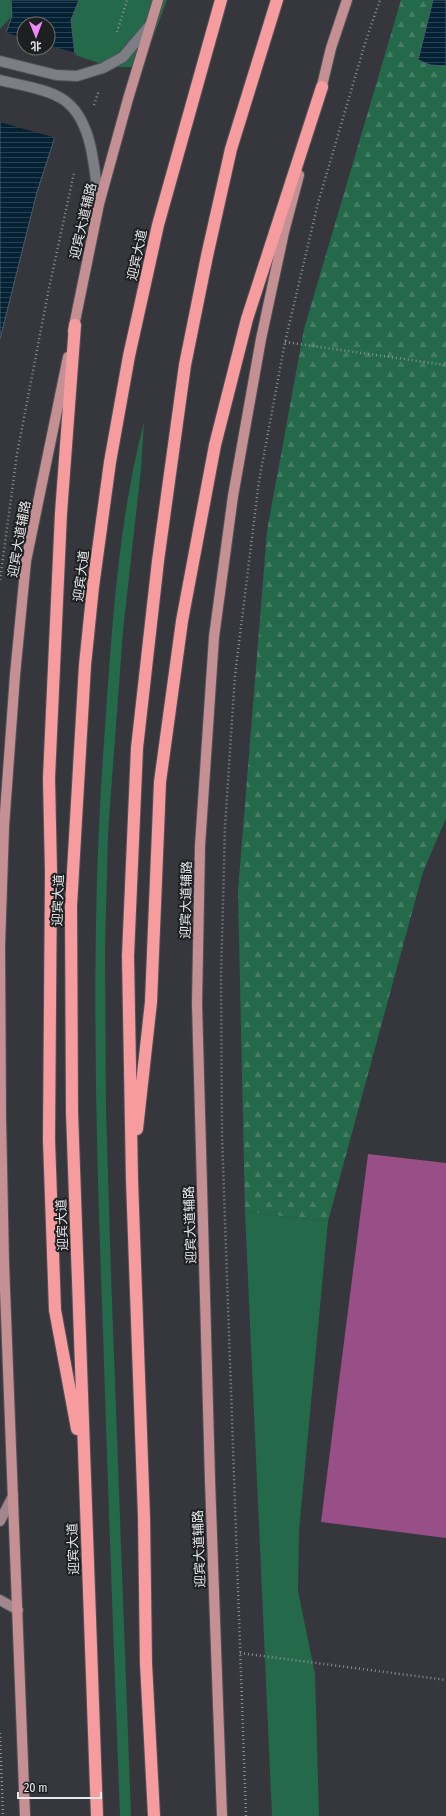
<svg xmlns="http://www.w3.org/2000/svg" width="446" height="1816" viewBox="0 0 446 1816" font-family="'Fira Sans Condensed','Noto Sans SC',sans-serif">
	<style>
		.grass { fill: #25694b }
		.forest { fill: url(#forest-firs) }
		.water { fill: url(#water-rules); stroke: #485d6c; fill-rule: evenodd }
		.pier { fill: #35373c }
		.building { fill: #984e87 }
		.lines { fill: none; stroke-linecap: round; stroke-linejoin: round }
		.street-casing { stroke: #515357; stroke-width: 12 }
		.secondary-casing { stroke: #515357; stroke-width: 12 }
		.primary-casing { stroke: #515357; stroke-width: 12 }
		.highway-casing { stroke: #515357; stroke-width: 14 }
		.path { stroke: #8e9094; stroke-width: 2.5; stroke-dasharray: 1 3; stroke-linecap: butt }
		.street { stroke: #7c7e84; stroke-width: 10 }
		.secondary { stroke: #a1878c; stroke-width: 10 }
		.primary { stroke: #c59094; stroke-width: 10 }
		.highway { stroke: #f69c9f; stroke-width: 12 }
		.labels { text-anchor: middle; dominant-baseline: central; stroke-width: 4; stroke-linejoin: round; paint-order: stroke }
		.street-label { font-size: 13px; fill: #e6e8eb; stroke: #1e1f21 }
	</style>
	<defs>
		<pattern id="forest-firs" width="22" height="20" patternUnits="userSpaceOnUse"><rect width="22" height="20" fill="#25694b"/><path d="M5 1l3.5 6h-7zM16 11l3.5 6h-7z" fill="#457e65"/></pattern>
		<pattern id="water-rules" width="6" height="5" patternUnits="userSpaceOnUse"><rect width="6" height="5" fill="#052235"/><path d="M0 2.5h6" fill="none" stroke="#294252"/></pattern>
	</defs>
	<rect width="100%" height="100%" fill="#35373c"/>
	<path class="grass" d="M0,0H11L12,16L0,29Z
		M79,0H167L142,67H111L75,55L71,20Z
		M144,422L141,469L123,631L108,833L105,950L106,1111L111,1274L131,1816H120C114,1655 108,1493 103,1332C96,1139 90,948 103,756C111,645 116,530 144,422Z
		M245,1212L328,1221L299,1531L298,1591L315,1674L319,1816H272Z"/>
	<path class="forest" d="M401,0H446V818L423,872L328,1221L245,1212L238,891L267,531L304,329Z"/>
	<path class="water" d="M11,0H79L71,20L75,55L53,143L37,192L0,339V50L12,16ZM24,24H48V48H24Z
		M433,0H446V66L430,65L418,60Z"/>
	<path class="pier" d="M4,32L24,38V48H48V45L76,53L56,138L0,122V44Z"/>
	<path class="building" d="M368,1154L446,1163V1538L321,1522Z"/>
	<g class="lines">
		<defs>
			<path id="street" d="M0,61L56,75L77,76L103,68L123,57L150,25
				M0,80C19,85 48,89 64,100C94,121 94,172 99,204"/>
			<path id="secondary" d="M0,1521L13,1496
				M0,1600L18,1610"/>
			<path id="primary" d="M320,94L331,48L347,0
				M73,331L99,204L128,99L158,0
				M25,1816L4,1263L1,1118L0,945L4,827L15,675L26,561L68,357
				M222,1816L210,1480L197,1003L200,846L214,637L233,496L261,339L284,232L299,175"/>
			<path id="highway" d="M75,325L61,513L49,778L51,872L49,1140L55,1310L77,1429
				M137,1129L151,1002L160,782L182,621L215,445L247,319L322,87
				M97,1816L72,1112L71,906L85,665L93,587L110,462L129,356L158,225L221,0
				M154,1816L146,1663L144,1517L132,1180L128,956L137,748L158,561L185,365L207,256L231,149L277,0"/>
		</defs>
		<use href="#street" class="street-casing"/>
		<use href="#secondary" class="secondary-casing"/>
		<use href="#primary" class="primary-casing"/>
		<use href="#highway" class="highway-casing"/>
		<path class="path" d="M117,32L127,0
			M94,105L99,90
			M285,342L446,365
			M0,580L17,454L49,288L74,173
			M240,1653L446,1680
			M0,1733L3,1816
			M246,1816L222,1136L221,976L225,827L235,675L259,481L285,342L318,203L366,40L380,0"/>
		<use href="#street" class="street"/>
		<use href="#secondary" class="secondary"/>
		<use href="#primary" class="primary"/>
		<use href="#highway" class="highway"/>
	</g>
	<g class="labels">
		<g class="street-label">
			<text transform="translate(83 221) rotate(-77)">迎宾大道辅路</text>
			<text transform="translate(137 255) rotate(-78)">迎宾大道</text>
			<text transform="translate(19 539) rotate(-80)">迎宾大道辅路</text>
			<text transform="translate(81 576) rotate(-83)">迎宾大道</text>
			<text transform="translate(58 900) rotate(-88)">迎宾大道</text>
			<text transform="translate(186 900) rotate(-89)">迎宾大道辅路</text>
			<text transform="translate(62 1225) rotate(-92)">迎宾大道</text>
			<text transform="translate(190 1225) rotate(-92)">迎宾大道辅路</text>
			<text transform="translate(73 1549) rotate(-92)">迎宾大道</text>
			<text transform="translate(199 1549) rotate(-92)">迎宾大道辅路</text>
		</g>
	</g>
	<g transform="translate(36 36) rotate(179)"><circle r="19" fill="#1e1f21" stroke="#6e6f72"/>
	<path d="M0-3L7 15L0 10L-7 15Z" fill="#ed8cf9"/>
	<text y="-6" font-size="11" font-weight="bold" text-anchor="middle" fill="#e6e8eb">北</text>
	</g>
	<path d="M18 1792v6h83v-6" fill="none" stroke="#e6e8eb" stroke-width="2"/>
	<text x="24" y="1792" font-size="12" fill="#e6e8eb" stroke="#1e1f21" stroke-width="3" paint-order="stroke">20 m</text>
</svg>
